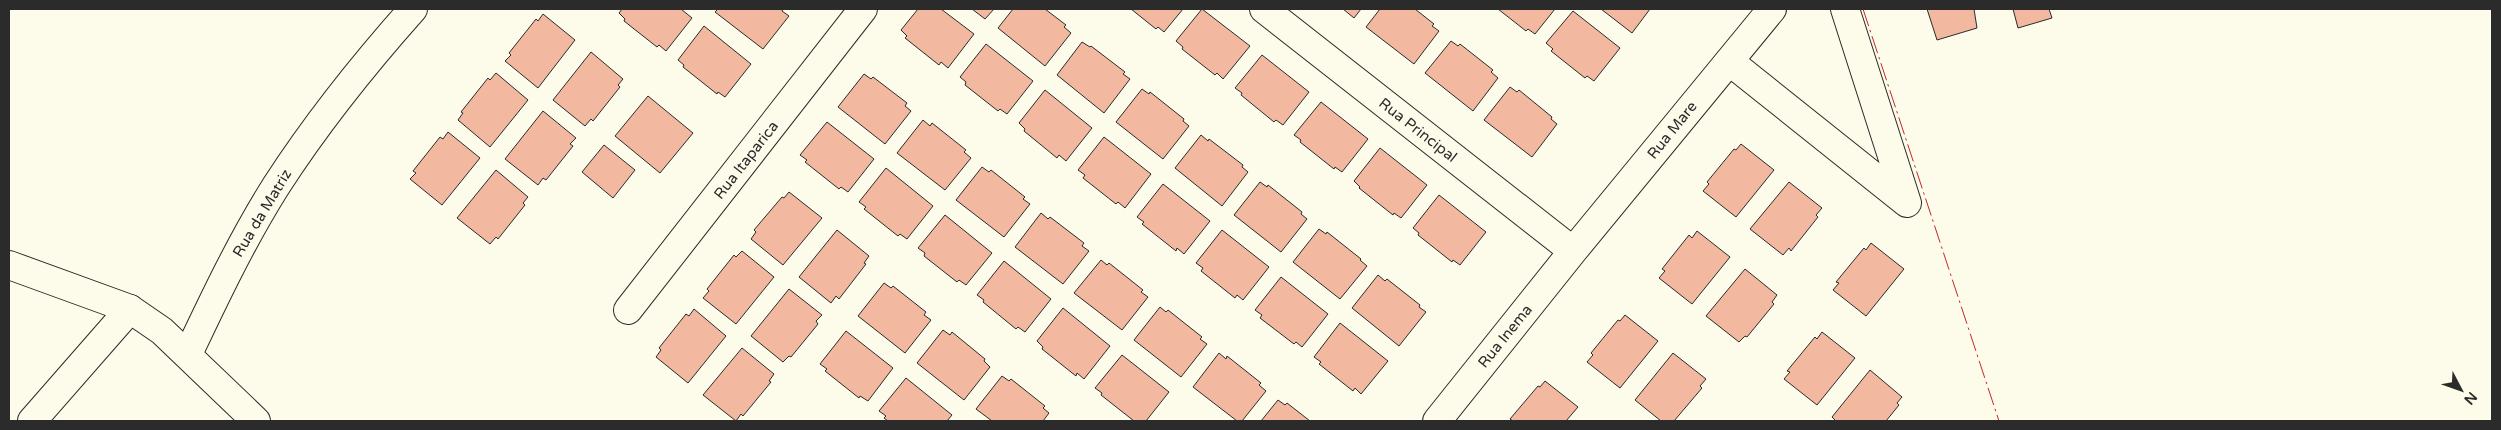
<svg xmlns="http://www.w3.org/2000/svg" width="2501" height="430" viewBox="0 0 2501 430" font-family="'Varela Round',sans-serif">
	<style>
		.building { fill: #f2b8a0; stroke: #2b2b2b }
		.lines { fill: none; stroke-linecap: round; stroke-linejoin: round }
		.street-casing { stroke: #2b2b2b; stroke-width: 30 }
		.secondary-casing { stroke: #2b2b2b; stroke-width: 30 }
		.street { stroke: #fdfbea; stroke-width: 28 }
		.secondary { stroke: #fdfbea; stroke-width: 28 }
		.power { stroke: #c62828; stroke-width: 1; stroke-dasharray: 18 4 2.5 4; stroke-linecap: butt }
		.labels { text-anchor: middle; dominant-baseline: central; stroke-width: 4; stroke-linejoin: round; paint-order: stroke }
		.street-label { font-size: 15px; fill: #2b2b2b; stroke: #fdfbea }
	</style>
	<rect width="100%" height="100%" fill="#fdfbea"/>
	<path class="building" d="M622,9H681L692,18L666,51L659,45L657,47L624,21L625,19L619,13Z
		M718,9H783L782,11L789,16L763,49L715,12Z
		M918,9H941L974,34L948,68L941,62L939,65L905,38L907,36L901,30Z
		M972,9H994L985,19Z
		M1013,9H1045L1066,25L1064,27L1071,33L1045,66L998,28Z
		M1131,9H1183L1164,32L1158,27L1156,29Z
		M1202,9L1250,46L1223,79L1217,73L1215,75L1182,49L1183,47L1176,41Z
		M1343,9H1361L1354,18Z
		M1380,9H1415L1434,24L1432,26L1439,31L1414,64L1366,27Z
		M1498,9H1555L1535,34L1528,29L1526,31Z
		M1601,9H1650L1632,33Z
		M1927,9H1974L1977,28L1937,40Z
		M2013,9H2049L2052,18L2018,28Z
		M1573,11L1620,48L1594,81L1587,76L1585,78L1551,51L1553,49L1546,43Z
		M543,14L575,40L538,88L505,61L511,55L509,53L536,19L538,21Z
		M704,26L751,64L725,97L718,92L717,94L683,67L684,65L678,60Z
		M1451,41L1458,46L1460,44L1493,70L1491,72L1498,78L1473,111L1425,73Z
		M1082,42L1090,47L1091,46L1125,72L1123,74L1130,79L1104,113L1057,75Z
		M986,44L1033,81L1007,114L1000,109L998,111L965,85L966,82L960,77Z
		M591,52L623,79L618,85L620,87L593,121L591,119L585,126L553,100Z
		M1262,55L1309,92L1283,125L1276,120L1274,122L1241,95L1242,93L1235,88Z
		M496,73L528,100L490,147L458,120L463,113L461,112L488,78L490,80Z
		M864,74L871,79L873,77L907,103L905,106L911,111L885,144L838,107Z
		M1510,87L1517,92L1519,90L1552,117L1551,119L1557,124L1532,157L1484,120Z
		M1142,89L1149,94L1150,92L1184,119L1183,121L1189,126L1163,159L1116,122Z
		M1045,90L1092,128L1066,161L1059,155L1057,158L1024,131L1025,129L1019,123Z
		M648,96L693,133L660,173L615,136Z
		M1321,102L1368,139L1342,172L1335,167L1334,169L1300,142L1301,140L1294,135Z
		M543,111L576,138L570,144L573,146L546,180L543,178L538,185L505,159Z
		M923,120L930,126L932,123L966,150L964,152L971,158L945,190L897,153Z
		M827,122L874,159L848,192L841,187L839,189L805,162L807,160L800,155Z
		M448,132L480,158L442,205L410,179L416,173L413,171L440,137L443,139Z
		M1201,135L1208,141L1209,139L1243,165L1242,167L1248,172L1222,206L1175,168Z
		M1104,137L1151,174L1125,208L1118,202L1116,204L1083,178L1085,175L1078,170Z
		M1741,144L1774,170L1736,217L1703,191L1709,184L1707,182L1734,149L1736,150Z
		M604,145L635,170L613,198L582,172Z
		M1380,148L1427,185L1401,218L1394,213L1393,215L1359,188L1360,187L1354,181Z
		M982,167L989,172L991,170L1025,197L1023,199L1030,204L1004,237L956,200Z
		M886,168L933,206L907,239L900,234L898,236L864,209L866,207L859,202Z
		M496,170L528,197L523,203L525,205L498,239L496,237L490,244L457,218Z
		M1260,182L1267,187L1268,185L1302,212L1301,214L1307,219L1281,252L1234,215Z
		M1789,182L1822,208L1816,215L1818,217L1791,251L1789,248L1783,255L1750,229Z
		M1163,184L1210,221L1184,254L1177,248L1176,251L1142,224L1144,222L1137,217Z
		M789,192L822,218L783,265L751,239L756,232L754,230L782,197L784,198Z
		M1439,195L1486,232L1460,265L1453,260L1452,262L1418,235L1419,233L1413,228Z
		M1041,213L1048,219L1050,217L1084,243L1082,246L1089,251L1063,284L1015,247Z
		M945,215L992,253L966,285L959,280L957,282L924,256L925,253L918,248Z
		M1319,229L1326,234L1327,232L1361,259L1360,260L1367,266L1340,299L1293,262Z
		M837,230L869,256L864,263L866,264L839,299L836,296L831,303L799,277Z
		M1222,230L1269,267L1243,300L1237,295L1235,298L1201,271L1203,268L1196,263Z
		M1697,231L1730,257L1692,304L1659,278L1665,271L1662,269L1689,235L1692,238Z
		M1871,243L1904,269L1866,316L1833,290L1839,283L1836,282L1864,248L1866,250Z
		M742,251L774,277L736,324L703,298L709,291L707,289L734,255L736,257Z
		M1101,260L1107,265L1109,263L1143,290L1141,292L1148,297L1122,330L1074,293Z
		M1004,261L1051,299L1025,332L1018,327L1016,329L983,302L984,300L977,295Z
		M1745,269L1777,295L1772,302L1774,304L1747,337L1745,336L1739,342L1706,316Z
		M1378,275L1385,281L1387,279L1420,305L1419,307L1426,312L1399,346L1352,308Z
		M1281,277L1328,314L1302,347L1296,342L1294,344L1260,318L1262,315L1255,310Z
		M884,283L891,288L893,286L926,312L924,315L931,320L905,353L858,316Z
		M789,289L822,315L816,321L818,324L791,357L789,356L783,362L751,336Z
		M1160,307L1166,312L1168,310L1202,337L1200,339L1207,344L1181,377L1134,340Z
		M1063,308L1110,346L1084,379L1077,373L1076,376L1042,349L1043,347L1037,341Z
		M694,309L726,336L688,383L656,357L661,350L659,348L686,314L689,316Z
		M1625,315L1658,341L1620,388L1587,362L1593,355L1591,353L1618,320L1620,321Z
		M1340,323L1388,361L1361,394L1355,388L1353,391L1319,364L1321,362L1314,357Z
		M943,330L950,335L952,332L985,359L984,361L990,367L964,400L917,363Z
		M846,331L893,368L868,401L860,396L859,398L825,371L827,369L820,364Z
		M1822,332L1855,358L1817,405L1784,379L1790,372L1787,371L1815,337L1817,339Z
		M742,348L774,374L769,381L771,382L743,416L741,414L736,421L703,395Z
		M1219,353L1226,359L1227,356L1261,383L1259,385L1266,391L1242,421H1237L1193,387Z
		M1673,353L1706,379L1700,386L1702,388L1674,421H1661L1635,400Z
		M1122,355L1169,392L1146,421H1134L1101,395L1102,393L1095,388Z
		M1870,370L1902,397L1897,403L1899,405L1886,421H1836L1832,417Z
		M1002,376L1009,381L1011,379L1045,406L1043,408L1049,413L1043,421H992L976,409Z
		M906,378L952,415L947,421H888L884,418L886,416L879,411Z
		M1545,381L1578,407L1566,421H1513L1510,419L1538,386L1540,387Z
		M1278,400L1285,405L1287,403L1310,421H1261Z"/>
	<g class="lines">
		<defs>
			<path id="street" d="M1264,9L1573,251
				M1729,61L1907,203L1845,9
				M628,310L863,9
				M32,421L130,309
				M1437,421L1573,251L1772,9"/>
			<path id="secondary" d="M9,265L130,309L162,331L256,421
				M188,354C215,297 242,240 276,186C316,124 364,64 413,9"/>
		</defs>
		<use href="#street" class="street-casing"/>
		<use href="#secondary" class="secondary-casing"/>
		<use href="#street" class="street"/>
		<use href="#secondary" class="secondary"/>
		<path class="power" d="M1863,9L1999,421"/>
	</g>
	<g class="labels">
		<g class="street-label">
			<text transform="translate(1418 130) rotate(38)">Rua Principal</text>
			<text transform="translate(1672 130) rotate(-51)">Rua Mare</text>
			<text transform="translate(746 160) rotate(-52)">Rua Itaparica</text>
			<text transform="translate(262 213) rotate(-59)">Rua da Matriz</text>
			<text transform="translate(1505 336) rotate(-51)">Rua Inema</text>
		</g>
	</g>
	<rect width="2501" height="430" fill="none" stroke="#2b2b2b" stroke-width="20"/>
	<g transform="translate(2461 390) rotate(131)" stroke="#fdfbea" stroke-width="4" paint-order="stroke">
	<path d="M0-4L9 19L0 12L-9 19Z" fill="#2b2b2b"/>
	<text y="-8" font-size="14" font-weight="bold" text-anchor="middle" fill="#2b2b2b">N</text>
	</g>
</svg>
